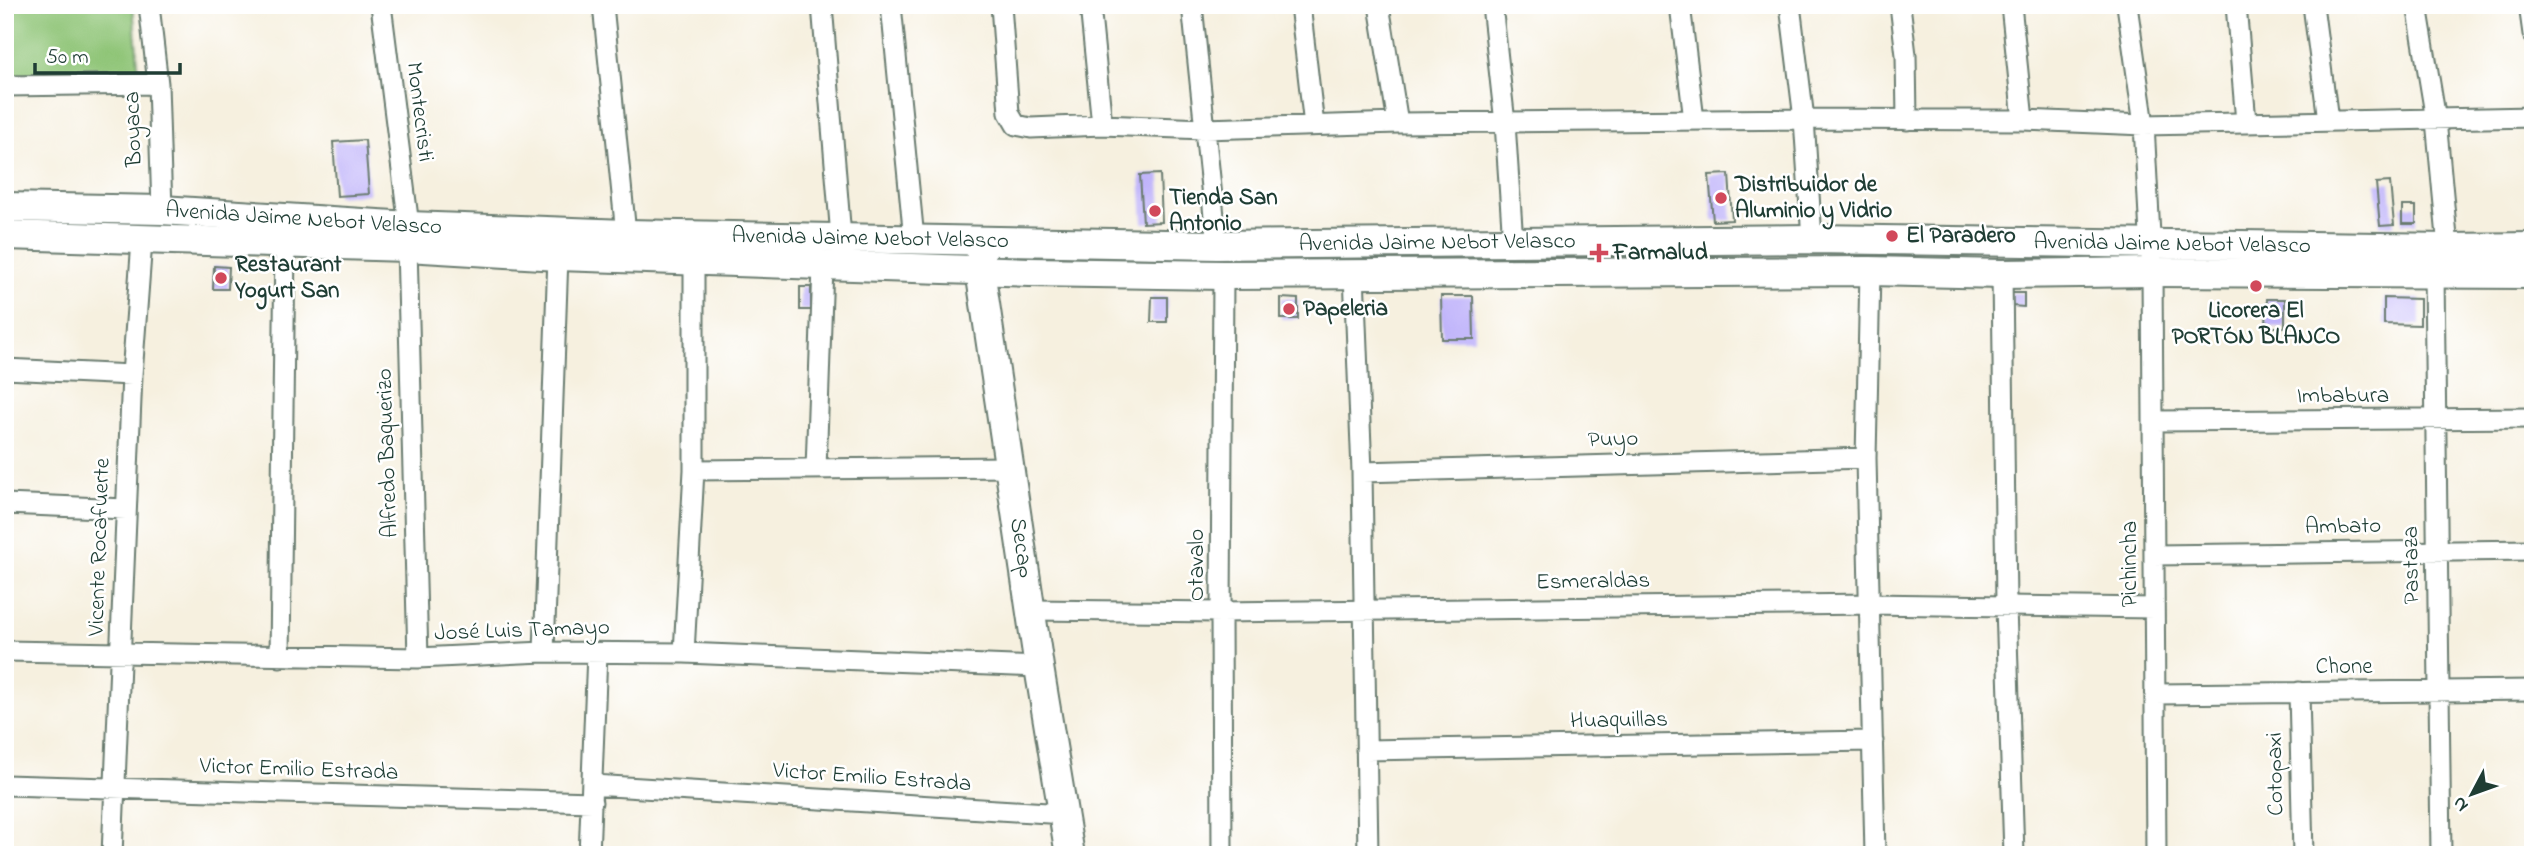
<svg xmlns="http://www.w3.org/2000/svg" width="2538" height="860" viewBox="0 0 2538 860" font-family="'Indie Flower',sans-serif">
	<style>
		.green { fill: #8ec476; stroke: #568055; stroke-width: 2 }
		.building { fill: #c0b4fa }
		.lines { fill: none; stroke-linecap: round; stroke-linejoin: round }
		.street-casing { stroke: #6a7c70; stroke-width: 23 }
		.secondary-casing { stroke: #6a7c70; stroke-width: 32 }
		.street { stroke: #fff; stroke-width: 19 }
		.secondary { stroke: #fff; stroke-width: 28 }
		.poi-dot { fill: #d1495b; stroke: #fff; stroke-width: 2.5 }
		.labels { text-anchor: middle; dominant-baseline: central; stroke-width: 5; stroke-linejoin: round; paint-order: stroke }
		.street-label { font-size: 23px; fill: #1f3d34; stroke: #fff }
		.poi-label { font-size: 23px; font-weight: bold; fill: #1f3d34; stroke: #fff; text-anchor: start }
	</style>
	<rect width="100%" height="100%" fill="#fff"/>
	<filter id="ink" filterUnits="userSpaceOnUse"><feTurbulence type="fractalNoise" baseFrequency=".0143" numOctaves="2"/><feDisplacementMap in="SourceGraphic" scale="14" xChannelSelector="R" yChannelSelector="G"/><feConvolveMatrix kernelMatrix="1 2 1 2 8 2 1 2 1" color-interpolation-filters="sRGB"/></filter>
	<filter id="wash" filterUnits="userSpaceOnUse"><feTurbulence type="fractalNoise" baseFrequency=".00686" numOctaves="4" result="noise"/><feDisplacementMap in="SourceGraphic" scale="28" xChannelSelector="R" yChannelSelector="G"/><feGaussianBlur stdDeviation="1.57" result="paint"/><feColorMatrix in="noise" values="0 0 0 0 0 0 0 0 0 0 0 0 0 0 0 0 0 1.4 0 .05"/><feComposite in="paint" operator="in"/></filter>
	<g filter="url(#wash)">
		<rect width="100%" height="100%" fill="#f6f0df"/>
		<path class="green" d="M5,5H133L139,75L5,76Z"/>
		<g id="blocks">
			<path class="building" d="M365,140L369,194L337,196L333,142Z
				M1160,174L1162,222L1143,223L1140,175Z
				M1729,174L1732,220L1713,221L1709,175Z
				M2390,182L2394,225L2380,226L2376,183Z
				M2402,206H2416V224H2402Z
				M214,266L229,267L228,289H213Z
				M800,287H811V310H800Z
				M2011,293H2024V307L2012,306Z
				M1441,296H1473L1474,339H1442Z
				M1152,297H1167V322H1151Z
				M1281,298L1298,299V319H1281Z
				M2384,298L2420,299V325L2384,324Z
				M2267,299H2285V327H2266Z"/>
		</g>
	</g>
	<g filter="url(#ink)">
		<use href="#blocks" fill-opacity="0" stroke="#6a7c70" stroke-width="2"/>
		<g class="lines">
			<defs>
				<path id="street" d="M149,5L158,84L162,210
					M381,5L409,226
					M603,5L626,234
					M822,5L841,237
					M891,5L914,239
					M1001,5L1009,113L1016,125L1031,128L1102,125L1204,129L1398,123L1804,119L2023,120L2144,125L2533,117
					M1090,5L1102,125
					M1192,5L1217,245
					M1300,5L1314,126
					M1379,5L1398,123
					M1492,5L1505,123L1513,243
					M1680,5L1694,120
					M1790,5L1804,119L1812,239
					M1900,5L1906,55L1907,120
					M2011,5L2023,120
					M2127,5L2144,125L2152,272L2156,855
					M2236,5L2246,122
					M2313,5L2328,120
					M2417,5L2436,120L2448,248
					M2529,5L2533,34
					M5,86L158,84
					M407,247L418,658
					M1870,271L1866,458L1875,855
					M1354,274L1362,472L1368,855
					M2002,274L2006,606L2014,855
					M2434,274L2441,855
					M5,369L132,375
					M2154,421L2533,418
					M816,469L823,266
					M694,470L1010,467
					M1362,472L1866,458
					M5,504L126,509
					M2154,555L2533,550
					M1031,610L1221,612L1869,604L2154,608
					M5,651L418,658L544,652L684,653L1039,667
					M544,652L558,256
					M684,653L694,470V261
					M280,657L285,245
					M2299,692L2303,855
					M2156,694L2533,690
					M1366,750L1873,741
					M5,785L592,802
					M593,785L1064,814
					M112,855L132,375L142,241
					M589,855L597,653
					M1222,855L1221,612L1223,275"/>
				<g id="secondary">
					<path id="s1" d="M5,207L162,210L409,226L626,234L1217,245L1812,239L2448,248L2533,247"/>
					<path d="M5,235L407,247L558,256L1030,272L1223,275L1870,271L2002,274L2152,272L2533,274"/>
					<path id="s2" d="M981,252L980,270L1039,667L1070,855"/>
				</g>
			</defs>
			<use href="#street" class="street-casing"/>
			<use href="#secondary" class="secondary-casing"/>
			<use href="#street" class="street"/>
			<use href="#secondary" class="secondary"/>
		</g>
	</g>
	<g class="poi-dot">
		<circle cx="1721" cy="198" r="7"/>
		<circle cx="1155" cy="211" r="7"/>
		<circle cx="1892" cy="236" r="7"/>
		<path d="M1595.5 242.5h7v7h7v7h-7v7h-7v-7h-7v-7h7z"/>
		<circle cx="221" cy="278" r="7"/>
		<circle cx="2256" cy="286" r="7"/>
		<circle cx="1289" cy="309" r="7"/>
	</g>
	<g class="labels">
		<g class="street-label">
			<text transform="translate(419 112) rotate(83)">Montecristi</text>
			<text transform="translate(134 129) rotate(-92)">Boyaca</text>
			<text stroke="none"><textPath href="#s1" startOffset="299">Avenida Jaime Nebot Velasco</textPath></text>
			<text stroke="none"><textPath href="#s1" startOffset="866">Avenida Jaime Nebot Velasco</textPath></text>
			<text stroke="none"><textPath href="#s1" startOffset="1433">Avenida Jaime Nebot Velasco</textPath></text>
			<text stroke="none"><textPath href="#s1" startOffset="2168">Avenida Jaime Nebot Velasco</textPath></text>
			<text x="2343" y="396">Imbabura</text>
			<text transform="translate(1613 440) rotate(-2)">Puyo</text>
			<text transform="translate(388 453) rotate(-92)">Alfredo Baquerizo</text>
			<text transform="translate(2343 527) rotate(-1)">Ambato</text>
			<text transform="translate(100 547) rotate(-88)">Vicente Rocafuerte</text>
			<text stroke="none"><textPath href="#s2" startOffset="299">Secap</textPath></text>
			<text transform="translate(2130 564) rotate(-90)">Pichincha</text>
			<text transform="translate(1197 565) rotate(-90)">Otavalo</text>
			<text transform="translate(2412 565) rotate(-91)">Pastaza</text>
			<text transform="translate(1593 582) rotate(-1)">Esmeraldas</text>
			<text transform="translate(522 631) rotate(-2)">José Luis Tamayo</text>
			<text x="2344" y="667">Chone</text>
			<text transform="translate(1619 721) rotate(-1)">Huaquillas</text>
			<text transform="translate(299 770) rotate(2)">Victor Emilio Estrada</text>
			<text transform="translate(2276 774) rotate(-91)">Cotopaxi</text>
			<text transform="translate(872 778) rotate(4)">Victor Emilio Estrada</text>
		</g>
		<g class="poi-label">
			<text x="1735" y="185">Distribuidor de<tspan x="1735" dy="26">Aluminio y Vidrio</tspan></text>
			<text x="1169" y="198">Tienda San<tspan x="1169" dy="26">Antonio</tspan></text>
			<text x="1906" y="236">El Paradero</text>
			<text x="1613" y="253">Farmalud</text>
			<text x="235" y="265">Restaurant<tspan x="235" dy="26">Yogurt San</tspan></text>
			<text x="1303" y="309">Papeleria</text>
			<text x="2256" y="311" text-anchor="middle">Licorera El<tspan x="2256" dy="26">PORTÓN BLANCO</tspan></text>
		</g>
	</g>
	<rect width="2538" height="860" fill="none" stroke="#fff" stroke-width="28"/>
	<g transform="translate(2472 794) rotate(229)" stroke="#ffffff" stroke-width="5" paint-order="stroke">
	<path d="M0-5L12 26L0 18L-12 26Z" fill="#1f3d34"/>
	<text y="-10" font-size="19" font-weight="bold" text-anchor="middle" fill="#1f3d34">N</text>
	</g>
	<path d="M35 63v10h145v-10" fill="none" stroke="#1f3d34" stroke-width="3.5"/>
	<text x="46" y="63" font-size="21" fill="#1f3d34" stroke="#ffffff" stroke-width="5" paint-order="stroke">50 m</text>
</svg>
